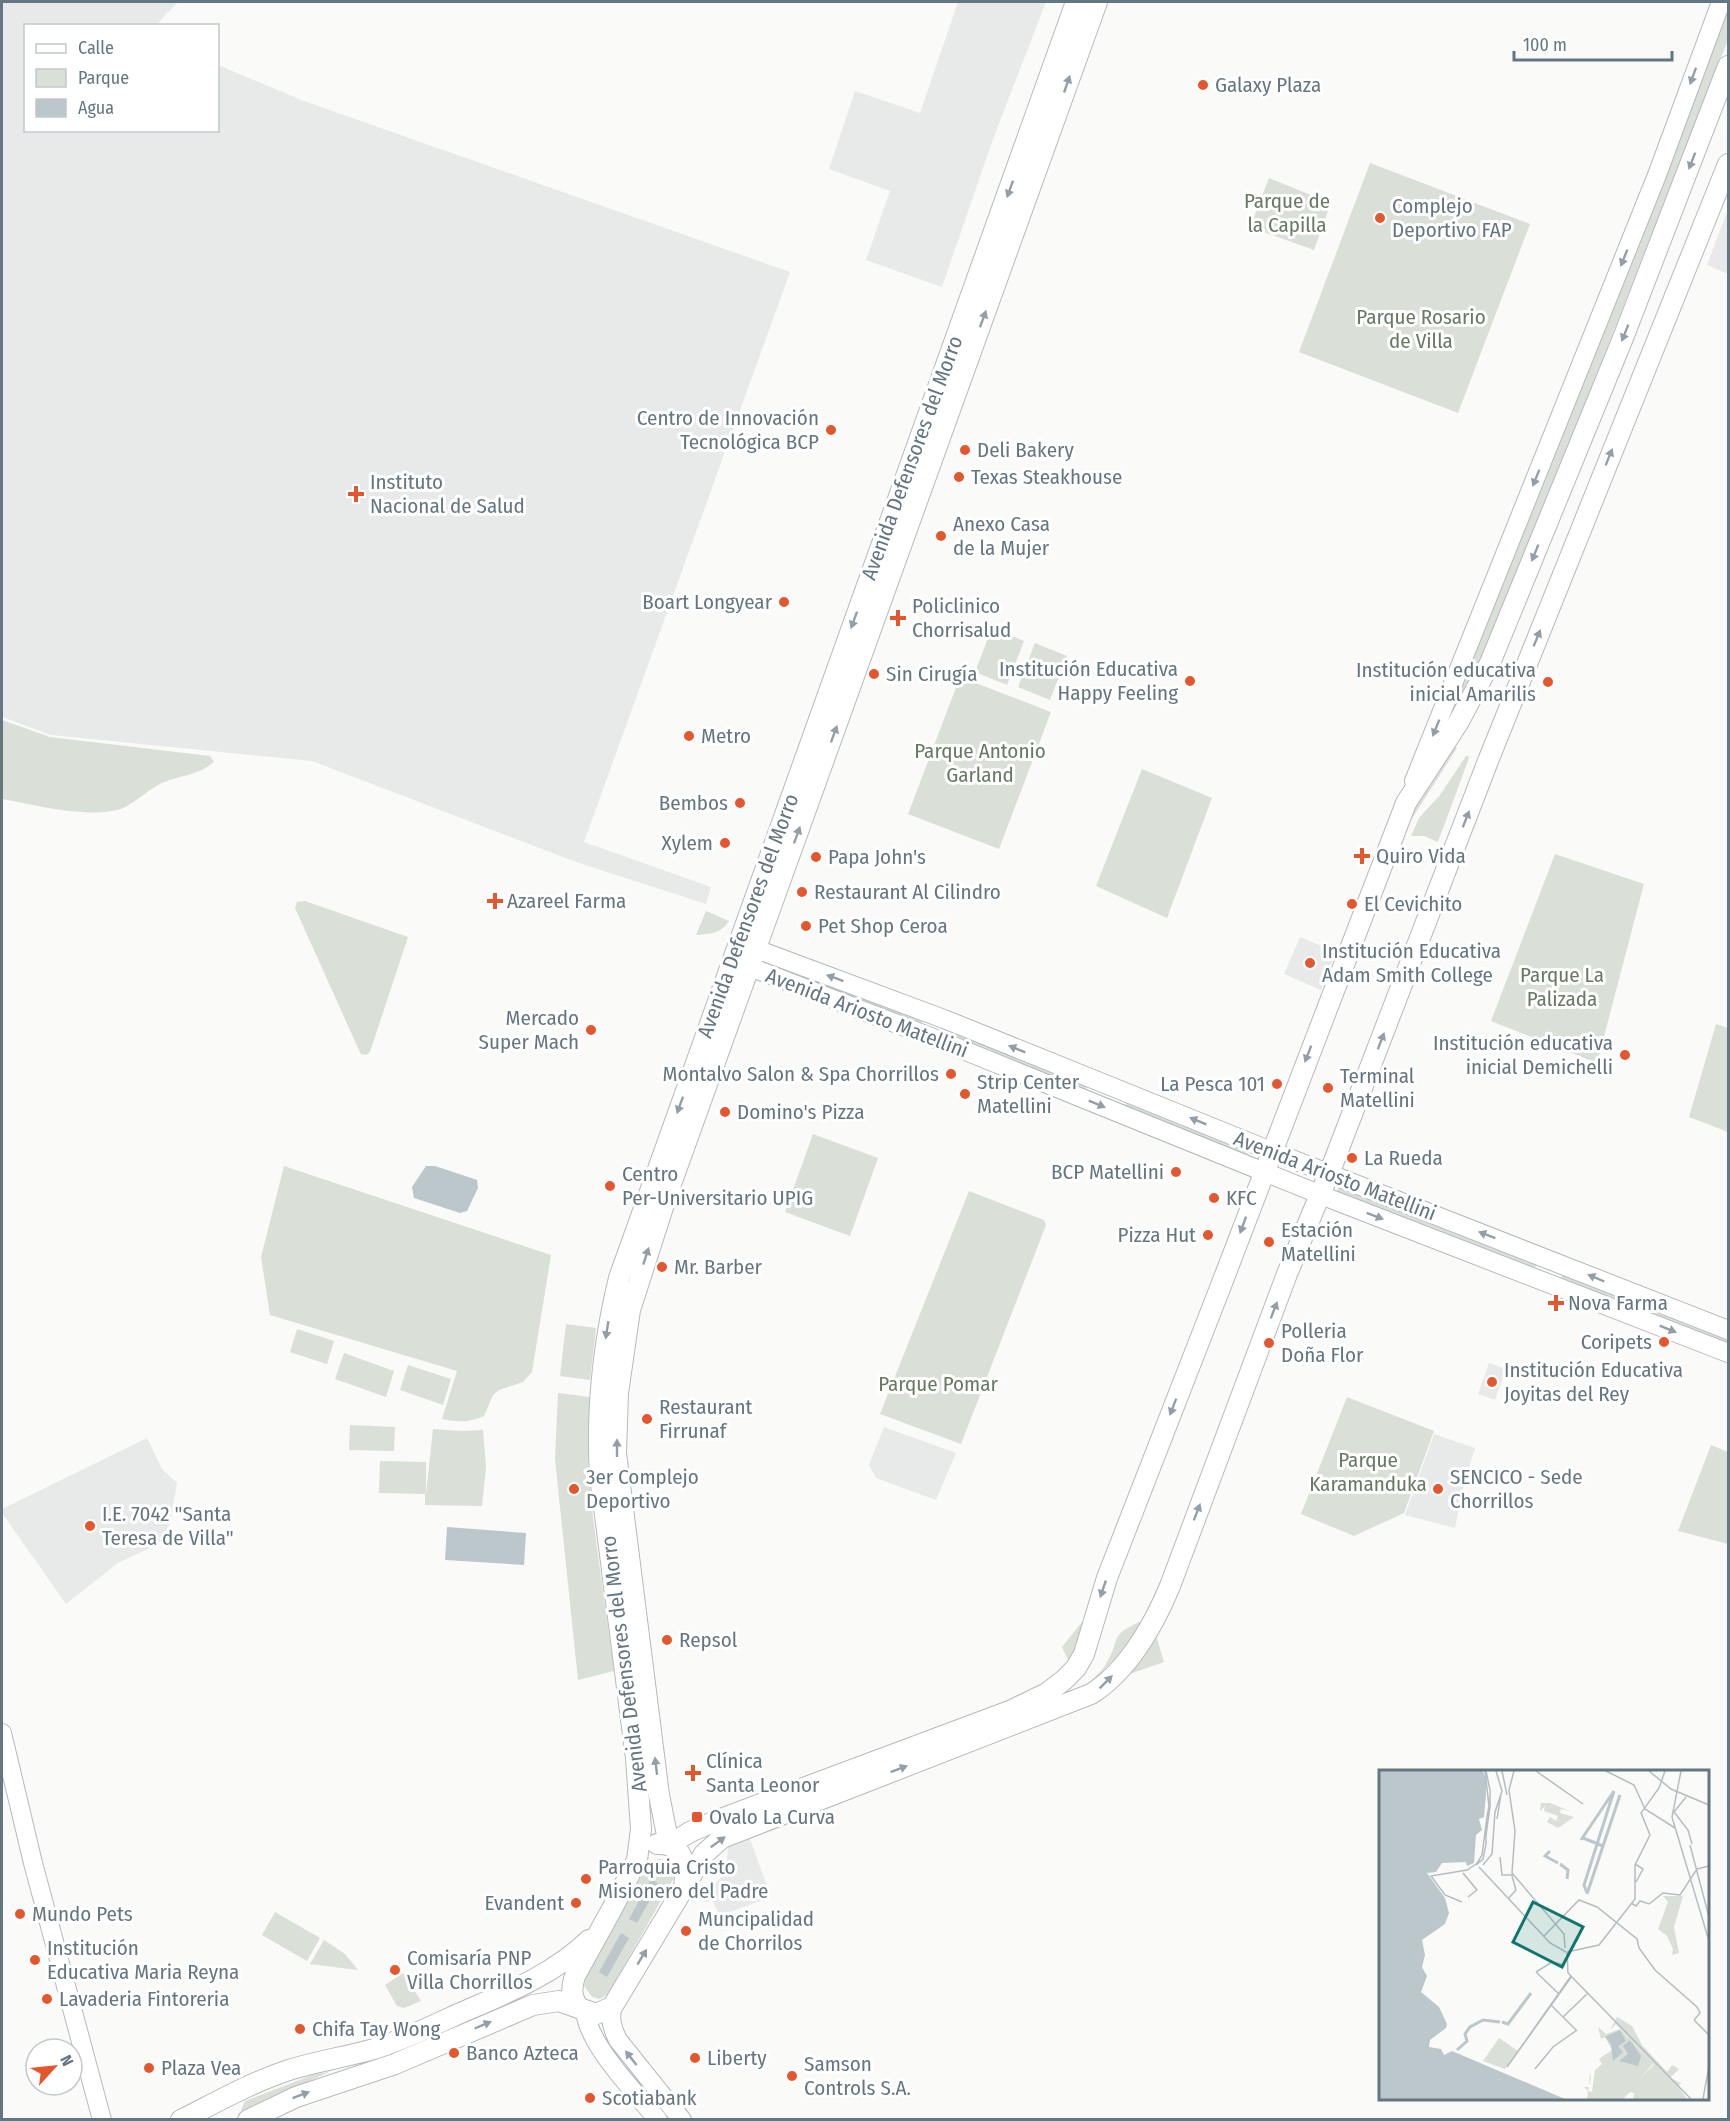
<svg xmlns="http://www.w3.org/2000/svg" width="1730" height="2121" viewBox="0 0 1730 2121" font-family="'Fira Sans Condensed',sans-serif">
	<style>
		.built { fill: #e8e9e9 }
		.green { fill: #dadfd7 }
		.water { fill: #bbc7cb }
		.lines { fill: none; stroke-linecap: round; stroke-linejoin: round }
		.secondary-casing { stroke: #b3babf; stroke-width: 20 }
		.primary-casing { stroke: #b5babe; stroke-width: 22 }
		.secondary { stroke: #fff; stroke-width: 18 }
		.primary { stroke: #fff; stroke-width: 20 }
		.oneway { fill: #939fa8 }
		.poi-dot { fill: #e4572e; stroke: #fff; stroke-width: 2 }
		.labels { text-anchor: middle; dominant-baseline: central; stroke-width: 6; stroke-linejoin: round; paint-order: stroke }
		.poi-label { font-size: 21px; fill: #657683; stroke: #fff; text-anchor: start }
		.park-label { font-size: 21px; fill: #687a64; stroke: #fff }
		.street-label { font-size: 21px; fill: #657683; stroke: #fff }
		.inset-river { fill: none; stroke: #bbc7cb; stroke-width: 3 }
		.inset-road { fill: none; stroke: #b5bdc2; stroke-width: 1.5 }
		.view { fill: #0f766e; fill-opacity: 0.15; stroke: #0f766e; stroke-width: 3 }
		.inset-edge { fill: none; stroke: #657683; stroke-width: 3 }
	</style>
	<rect width="100%" height="100%" fill="#fafaf8"/>
	<path class="built" d="M2,2H178L156,25L26,26V130H218V65L304,101L790,272L584,842L711,887L706,904L576,862L312,761L51,735L2,717Z
		M958,2H1046L993,139L942,287L866,260L890,191L829,169L855,91L920,113Z
		M1728,209V274L1707,265Z
		M1300,937L1336,952L1321,990L1284,974Z
		M1489,1363L1506,1369L1495,1400L1478,1394Z
		M884,1427L956,1453L936,1500L876,1478L869,1465Z
		M1434,1434L1475,1448L1465,1480L1455,1528L1405,1515Z
		M147,1438L162,1469L177,1483L167,1540L118,1563L66,1604L2,1513V1509Z
		M750,1839L771,1897L720,1916L712,1900L705,1902L703,1897L726,1872L728,1847Z"/>
	<path class="green" d="M1728,2V40L1475,683L1438,745Z
		M1370,163L1530,224L1458,413L1299,352Z
		M1269,178L1331,203L1314,250L1250,227Z
		M992,628L1024,641L1007,685L975,672Z
		M1035,643L1067,656L1050,700L1018,687Z
		M960,677L1051,712L999,849L908,814Z
		M2,720L50,737L210,756L214,762C199,775 182,775 164,782C150,788 132,805 121,809C87,819 36,805 2,799Z
		M1451,744L1457,748L1411,820L1400,842V830Z
		M1466,756H1468L1469,758L1438,842L1424,836H1411L1419,818L1440,795Z
		M1142,769L1212,798L1167,918L1096,886Z
		M1555,854L1644,884L1597,1063L1491,1021Z
		M305,901L408,937L370,1052L366,1055L361,1054L358,1048L295,908L297,902Z
		M706,911L729,921C722,933 710,934 696,935Z
		M775,962L924,1018L920,1028L771,972Z
		M1716,1024L1728,1028V1132L1689,1117Z
		M957,1034L1088,1085L1084,1094L954,1044Z
		M1127,1099L1251,1148L1246,1157L1124,1109Z
		M813,1134L878,1158L850,1236L785,1212Z
		M284,1166L551,1255L532,1372L523,1382L499,1390L493,1395L484,1416C468,1423 458,1422 442,1419L457,1371L270,1315L261,1257Z
		M1341,1183L1539,1262L1532,1271L1335,1194Z
		M969,1191L1044,1220L1046,1225L961,1444L880,1414Z
		M1564,1271L1728,1335V1348L1559,1283Z
		M566,1324L596,1328L590,1380L560,1376Z
		M297,1329L334,1341L327,1364L290,1352Z
		M344,1353L394,1371L386,1397L335,1379Z
		M408,1365L451,1379L443,1405L400,1390Z
		M558,1393L590,1397L588,1461L593,1518L614,1671L578,1680L555,1459Z
		M1347,1397L1434,1431L1404,1513L1354,1536L1301,1514Z
		M350,1425L395,1427L394,1451L349,1450Z
		M433,1429L461,1431L483,1430L486,1467L482,1506L425,1505V1494L379,1493L380,1461L426,1462V1494Z
		M1711,1445L1728,1452V1544L1678,1531Z
		M1094,1607L1072,1668L1062,1647Z
		M1141,1621L1145,1626L1091,1684L1090,1682C1095,1676 1102,1671 1106,1664C1122,1638 1107,1637 1141,1621Z
		M1155,1632L1164,1662L1124,1676Z
		M658,1859C668,1859 676,1865 675,1876L608,1994L600,1999L592,1997L584,1986L586,1976L649,1863Z
		M275,1912L320,1938L307,1961L262,1935Z
		M324,1940L345,1954L358,1970L310,1964Z
		M403,1973L421,2001L404,2008L397,2006L385,1985Z
		M329,2072L244,2111L241,2110L245,2101L315,2074Z"/>
	<path class="water" d="M426,1166H435L477,1180L478,1188L467,1211L460,1213L414,1198L412,1187Z
		M447,1527L526,1533L524,1565L445,1560Z
		M651,1879L659,1884L637,1923L629,1919Z
		M621,1933L629,1938L607,1977L599,1972Z"/>
	<g class="lines">
		<defs>
			<path id="secondary" d="M1414,781L1657,175L1721,2
				M1728,1330L1256,1145L944,1019L756,949L747,947L735,951L744,964L750,967L936,1039L1331,1199L1728,1353
				M2,1733L33,1863L102,2120
				M612,2007C610,2020 612,2028 618,2040L682,2120
				M585,2011C588,2045 636,2093 658,2120"/>
			<path id="primary" d="M657,1844C684,1842 687,1867 684,1887
				M669,1845L690,1832L718,1820L1012,1710L1047,1693L1064,1680L1076,1668L1084,1654L1107,1578L1222,1283L1406,803L1458,723L1490,663L1623,338L1728,66
				M669,1845L659,1795L616,1453L618,1393L630,1310L667,1195L1097,2
				M579,2008C571,1997 571,1988 575,1976L613,1907L637,1860L641,1829L636,1758L600,1476C596,1409 603,1344 619,1278L1076,2
				M181,2120C217,2102 252,2082 289,2070C317,2061 346,2057 374,2049C403,2040 430,2027 458,2014C504,1994 552,1976 589,1940
				M248,2120L296,2097L395,2064L533,2005L559,2001L596,2014L612,2007L617,1999L704,1854L722,1838L1091,1694C1127,1672 1154,1625 1170,1586L1287,1274L1334,1161L1488,761L1728,164"/>
		</defs>
		<use href="#secondary" class="secondary-casing"/>
		<use href="#primary" class="primary-casing"/>
		<use href="#secondary" class="secondary"/>
		<use href="#primary" class="primary"/>
	</g>
	<defs><path id="oneway-solid" d="M-6-.8H1V-3.2L6.5 0L1 3.2V.8H-6Z" transform="scale(1.5)"/></defs>
	<g class="oneway">
		<use href="#oneway-solid" transform="translate(1693 76) rotate(110)"/>
		<use href="#oneway-solid" transform="translate(1067 84) rotate(-71)"/>
		<use href="#oneway-solid" transform="translate(1692 161) rotate(111)"/>
		<use href="#oneway-solid" transform="translate(1010 189) rotate(110)"/>
		<use href="#oneway-solid" transform="translate(1624 258) rotate(112)"/>
		<use href="#oneway-solid" transform="translate(983 319) rotate(-70)"/>
		<use href="#oneway-solid" transform="translate(1625 333) rotate(112)"/>
		<use href="#oneway-solid" transform="translate(1609 457) rotate(-68)"/>
		<use href="#oneway-solid" transform="translate(1536 478) rotate(112)"/>
		<use href="#oneway-solid" transform="translate(1535 553) rotate(112)"/>
		<use href="#oneway-solid" transform="translate(854 620) rotate(110)"/>
		<use href="#oneway-solid" transform="translate(1537 638) rotate(-68)"/>
		<use href="#oneway-solid" transform="translate(1436 728) rotate(112)"/>
		<use href="#oneway-solid" transform="translate(834 734) rotate(-70)"/>
		<use href="#oneway-solid" transform="translate(1466 819) rotate(-69)"/>
		<use href="#oneway-solid" transform="translate(797 835) rotate(-70)"/>
		<use href="#oneway-solid" transform="translate(835 978) rotate(-160)"/>
		<use href="#oneway-solid" transform="translate(1381 1041) rotate(-69)"/>
		<use href="#oneway-solid" transform="translate(1017 1049) rotate(-158)"/>
		<use href="#oneway-solid" transform="translate(1308 1054) rotate(111)"/>
		<use href="#oneway-solid" transform="translate(1097 1104) rotate(22)"/>
		<use href="#oneway-solid" transform="translate(680 1105) rotate(110)"/>
		<use href="#oneway-solid" transform="translate(1198 1121) rotate(-158)"/>
		<use href="#oneway-solid" transform="translate(1375 1216) rotate(21)"/>
		<use href="#oneway-solid" transform="translate(1243 1225) rotate(110)"/>
		<use href="#oneway-solid" transform="translate(1487 1235) rotate(-159)"/>
		<use href="#oneway-solid" transform="translate(646 1256) rotate(-72)"/>
		<use href="#oneway-solid" transform="translate(1596 1278) rotate(-157)"/>
		<use href="#oneway-solid" transform="translate(1274 1310) rotate(-69)"/>
		<use href="#oneway-solid" transform="translate(1668 1329) rotate(22)"/>
		<use href="#oneway-solid" transform="translate(607 1330) rotate(99)"/>
		<use href="#oneway-solid" transform="translate(1173 1407) rotate(111)"/>
		<use href="#oneway-solid" transform="translate(617 1448) rotate(-90)"/>
		<use href="#oneway-solid" transform="translate(1197 1512) rotate(-69)"/>
		<use href="#oneway-solid" transform="translate(1103 1589) rotate(109)"/>
		<use href="#oneway-solid" transform="translate(1106 1682) rotate(-45)"/>
		<use href="#oneway-solid" transform="translate(656 1766) rotate(-97)"/>
		<use href="#oneway-solid" transform="translate(899 1769) rotate(-21)"/>
		<use href="#oneway-solid" transform="translate(718 1842) rotate(-36)"/>
		<use href="#oneway-solid" transform="translate(642 1957) rotate(-59)"/>
		<use href="#oneway-solid" transform="translate(483 2025) rotate(-23)"/>
		<use href="#oneway-solid" transform="translate(631 2058) rotate(-128)"/>
		<use href="#oneway-solid" transform="translate(301 2095) rotate(-21)"/>
	</g>
	<g class="poi-dot">
		<circle cx="1203" cy="85" r="6"/>
		<circle cx="1380" cy="218" r="6"/>
		<circle cx="831" cy="430" r="6"/>
		<circle cx="965" cy="450" r="6"/>
		<circle cx="959" cy="477" r="6"/>
		<path d="M353 485h6v6h6v6h-6v6h-6v-6h-6v-6h6z"/>
		<circle cx="941" cy="536" r="6"/>
		<circle cx="784" cy="602" r="6"/>
		<path d="M895 609h6v6h6v6h-6v6h-6v-6h-6v-6h6z"/>
		<circle cx="874" cy="674" r="6"/>
		<circle cx="1190" cy="681" r="6"/>
		<circle cx="1548" cy="682" r="6"/>
		<circle cx="689" cy="736" r="6"/>
		<circle cx="740" cy="803" r="6"/>
		<circle cx="725" cy="843" r="6"/>
		<path d="M1359 847h6v6h6v6h-6v6h-6v-6h-6v-6h6z"/>
		<circle cx="816" cy="857" r="6"/>
		<circle cx="802" cy="892" r="6"/>
		<path d="M492 892h6v6h6v6h-6v6h-6v-6h-6v-6h6z"/>
		<circle cx="1352" cy="904" r="6"/>
		<circle cx="806" cy="926" r="6"/>
		<circle cx="1310" cy="963" r="6"/>
		<circle cx="591" cy="1030" r="6"/>
		<circle cx="1625" cy="1055" r="6"/>
		<circle cx="951" cy="1074" r="6"/>
		<circle cx="1277" cy="1084" r="6"/>
		<circle cx="1328" cy="1088" r="6"/>
		<circle cx="965" cy="1094" r="6"/>
		<circle cx="725" cy="1112" r="6"/>
		<circle cx="1352" cy="1158" r="6"/>
		<circle cx="1176" cy="1172" r="6"/>
		<circle cx="610" cy="1186" r="6"/>
		<circle cx="1214" cy="1198" r="6"/>
		<circle cx="1208" cy="1235" r="6"/>
		<circle cx="1269" cy="1242" r="6"/>
		<circle cx="662" cy="1267" r="6"/>
		<path d="M1553 1294h6v6h6v6h-6v6h-6v-6h-6v-6h6z"/>
		<circle cx="1664" cy="1342" r="6"/>
		<circle cx="1269" cy="1343" r="6"/>
		<circle cx="1492" cy="1382" r="6"/>
		<circle cx="647" cy="1419" r="6"/>
		<circle cx="574" cy="1489" r="6"/>
		<circle cx="1438" cy="1489" r="6"/>
		<circle cx="90" cy="1526" r="6"/>
		<circle cx="667" cy="1640" r="6"/>
		<path d="M690 1764h6v6h6v6h-6v6h-6v-6h-6v-6h6z"/>
		<rect x="691" y="1811" width="12" height="12" rx="3"/>
		<circle cx="586" cy="1879" r="6"/>
		<circle cx="576" cy="1903" r="6"/>
		<circle cx="20" cy="1914" r="6"/>
		<circle cx="686" cy="1931" r="6"/>
		<circle cx="35" cy="1960" r="6"/>
		<circle cx="395" cy="1970" r="6"/>
		<circle cx="47" cy="1999" r="6"/>
		<circle cx="300" cy="2029" r="6"/>
		<circle cx="454" cy="2053" r="6"/>
		<circle cx="695" cy="2058" r="6"/>
		<circle cx="149" cy="2068" r="6"/>
		<circle cx="792" cy="2076" r="6"/>
		<circle cx="590" cy="2098" r="6"/>
	</g>
	<g class="labels">
		<g class="poi-label">
			<text x="1215" y="85">Galaxy Plaza</text>
			<text x="1392" y="206">Complejo<tspan x="1392" dy="24">Deportivo FAP</tspan></text>
			<text x="819" y="418" text-anchor="end">Centro de Innovación<tspan x="819" dy="24">Tecnológica BCP</tspan></text>
			<text x="977" y="450">Deli Bakery</text>
			<text x="971" y="477">Texas Steakhouse</text>
			<text x="370" y="482">Instituto<tspan x="370" dy="24">Nacional de Salud</tspan></text>
			<text x="953" y="524">Anexo Casa<tspan x="953" dy="24">de la Mujer</tspan></text>
			<text x="772" y="602" text-anchor="end">Boart Longyear</text>
			<text x="912" y="606">Policlinico<tspan x="912" dy="24">Chorrisalud</tspan></text>
			<text x="1178" y="669" text-anchor="end">Institución Educativa<tspan x="1178" dy="24">Happy Feeling</tspan></text>
			<text x="1536" y="670" text-anchor="end">Institución educativa<tspan x="1536" dy="24">inicial Amarilis</tspan></text>
			<text x="886" y="674">Sin Cirugía</text>
			<text x="701" y="736">Metro</text>
			<text x="728" y="803" text-anchor="end">Bembos</text>
			<text x="713" y="843" text-anchor="end">Xylem</text>
			<text x="1376" y="856">Quiro Vida</text>
			<text x="828" y="857">Papa John's</text>
			<text x="814" y="892">Restaurant Al Cilindro</text>
			<text x="507" y="901">Azareel Farma</text>
			<text x="1364" y="904">El Cevichito</text>
			<text x="818" y="926">Pet Shop Ceroa</text>
			<text x="1322" y="951">Institución Educativa<tspan x="1322" dy="24">Adam Smith College</tspan></text>
			<text x="579" y="1018" text-anchor="end">Mercado<tspan x="579" dy="24">Super Mach</tspan></text>
			<text x="1613" y="1043" text-anchor="end">Institución educativa<tspan x="1613" dy="24">inicial Demichelli</tspan></text>
			<text x="939" y="1074" text-anchor="end">Montalvo Salon &amp; Spa Chorrillos</text>
			<text x="1340" y="1076">Terminal<tspan x="1340" dy="24">Matellini</tspan></text>
			<text x="977" y="1082">Strip Center<tspan x="977" dy="24">Matellini</tspan></text>
			<text x="1265" y="1084" text-anchor="end">La Pesca 101</text>
			<text x="737" y="1112">Domino's Pizza</text>
			<text x="1364" y="1158">La Rueda</text>
			<text x="1164" y="1172" text-anchor="end">BCP Matellini</text>
			<text x="622" y="1174">Centro<tspan x="622" dy="24">Per-Universitario UPIG</tspan></text>
			<text x="1226" y="1198">KFC</text>
			<text x="1281" y="1230">Estación<tspan x="1281" dy="24">Matellini</tspan></text>
			<text x="1196" y="1235" text-anchor="end">Pizza Hut</text>
			<text x="674" y="1267">Mr. Barber</text>
			<text x="1568" y="1303">Nova Farma</text>
			<text x="1281" y="1331">Polleria<tspan x="1281" dy="24">Doña Flor</tspan></text>
			<text x="1652" y="1342" text-anchor="end">Coripets</text>
			<text x="1504" y="1370">Institución Educativa<tspan x="1504" dy="24">Joyitas del Rey</tspan></text>
			<text x="659" y="1407">Restaurant<tspan x="659" dy="24">Firrunaf</tspan></text>
			<text x="586" y="1477">3er Complejo<tspan x="586" dy="24">Deportivo</tspan></text>
			<text x="1450" y="1477">SENCICO - Sede<tspan x="1450" dy="24">Chorrillos</tspan></text>
			<text x="102" y="1514">I.E. 7042 "Santa<tspan x="102" dy="24">Teresa de Villa"</tspan></text>
			<text x="679" y="1640">Repsol</text>
			<text x="706" y="1761">Clínica<tspan x="706" dy="24">Santa Leonor</tspan></text>
			<text x="709" y="1817">Ovalo La Curva</text>
			<text x="598" y="1867">Parroquia Cristo<tspan x="598" dy="24">Misionero del Padre</tspan></text>
			<text x="564" y="1903" text-anchor="end">Evandent</text>
			<text x="32" y="1914">Mundo Pets</text>
			<text x="698" y="1919">Muncipalidad<tspan x="698" dy="24">de Chorrilos</tspan></text>
			<text x="47" y="1948">Institución<tspan x="47" dy="24">Educativa Maria Reyna</tspan></text>
			<text x="407" y="1958">Comisaría PNP<tspan x="407" dy="24">Villa Chorrillos</tspan></text>
			<text x="59" y="1999">Lavaderia Fintoreria</text>
			<text x="312" y="2029">Chifa Tay Wong</text>
			<text x="466" y="2053">Banco Azteca</text>
			<text x="707" y="2058">Liberty</text>
			<text x="804" y="2064">Samson<tspan x="804" dy="24">Controls S.A.</tspan></text>
			<text x="161" y="2068">Plaza Vea</text>
			<text x="602" y="2098">Scotiabank</text>
		</g>
		<g class="park-label">
			<text x="1287" y="201">Parque de<tspan x="1287" dy="24">la Capilla</tspan></text>
			<text x="1421" y="317">Parque Rosario<tspan x="1421" dy="24">de Villa</tspan></text>
			<text x="980" y="751">Parque Antonio<tspan x="980" dy="24">Garland</tspan></text>
			<text x="1562" y="975">Parque La<tspan x="1562" dy="24">Palizada</tspan></text>
			<text x="938" y="1384">Parque Pomar</text>
			<text x="1368" y="1460">Parque<tspan x="1368" dy="24">Karamanduka</tspan></text>
		</g>
		<g class="street-label">
			<text transform="translate(912 458) rotate(-70)">Avenida Defensores del Morro</text>
			<text transform="translate(748 916) rotate(-70)">Avenida Defensores del Morro</text>
			<text transform="translate(867 1013) rotate(21)">Avenida Ariosto Matellini</text>
			<text transform="translate(1335 1176) rotate(21)">Avenida Ariosto Matellini</text>
			<text transform="translate(624 1664) rotate(-97)">Avenida Defensores del Morro</text>
		</g>
	</g>
	<g transform="translate(1379 1770)">
		<rect width="330" height="330" fill="#fafaf8"/>
		<path d="M162,33H171L191,41L182,39L181,43L195,47L179,58L168,52L171,47L177,51L179,46L165,41L166,36L161,41ZM284,126H304L295,157L300,183L293,185L294,179L288,166L279,159L289,132ZM238,247L253,256L263,275L288,302L293,295L300,299L291,308L302,313L299,316L308,329H254L255,323L251,322L244,329H208L209,321L205,317H210L211,302L212,308L209,321L213,322L216,300L223,294L220,289L233,280L226,267L222,269L219,257L227,264L241,259L274,294L262,307L275,295L237,254L231,260ZM120,268L139,281L126,299L104,291Z" fill="#dadfd7"/>
		<path d="M0,1H104L108,12L105,47L100,49L103,60L97,65L95,93L88,96L87,92L63,93L57,102L48,103L66,128L70,143L66,154L43,170L46,185L43,197L48,206L42,222L60,237L68,254L67,258L51,270L50,277L62,279L65,285L73,281L186,329H0ZM241,260L247,271L239,276L244,282L234,291L232,274L226,267ZM251,270L262,286L259,296L240,291L249,284L244,276Z" fill="#bbc7cb"/>
		<path class="inset-river" d="M204,68L224,76M202,70L235,21M171,81L166,86L179,93M181,94L189,100L188,109M208,123L205,115L235,21M208,124L241,25M123,252L129,254L152,223M78,280L88,271L86,264L91,257L104,250L121,252"/>
		<path class="inset-road" d="M106,1L110,36L108,47L103,85L97,95L104,89L107,74V65L111,37V20L107,1M123,1L128,25M135,1L130,20L136,61L133,103L185,164L186,178M157,1L204,34M227,1L255,15L266,39L296,58M270,1L292,19L330,35M302,1L293,47L330,171M307,27L295,42L309,60L313,74M118,49L122,24M311,75L330,147M121,87L123,105H135M256,94L264,99L257,112M104,95L113,84L116,42L123,21L117,1M100,97L171,173L187,182M84,103L98,120L89,127M129,129L137,120L133,106M83,132L66,125L52,106L88,100L97,94M252,133L257,136L261,131L270,134L284,123L301,125L318,99L330,96M165,166L200,130L218,137L258,169L260,178L276,200L318,237L321,243L315,250M188,182L220,175L256,129V95L271,65L262,43L280,18L286,1M188,182L189,203L312,329M157,202L173,192L186,195M157,202L180,224M192,206L128,297L193,206M172,235L198,261M184,247L209,223M315,250L330,265M198,260L174,277L156,299L174,277L198,260M324,329L330,296"/>
		<path class="view" d="M154,132L204,157L183,197L134,172Z"/>
		<rect width="330" height="330" class="inset-edge"/>
	</g>
	<rect width="1730" height="2121" fill="none" stroke="#657683" stroke-width="6"/>
	<rect x="24" y="24" width="195" height="108" fill="#ffffff" stroke="#c1c8cd" stroke-width="1.5"/>
	<rect x="36" y="44" width="30" height="9" fill="#ffffff" stroke="#c1c8cd" stroke-width="1.5"/>
	<text x="78" y="54" font-size="18" fill="#657683">Calle</text>
	<rect x="36" y="69" width="30" height="18" fill="#dadfd7" stroke="#c1c8cd" stroke-width="1.5"/>
	<text x="78" y="84" font-size="18" fill="#657683">Parque</text>
	<rect x="36" y="99" width="30" height="18" fill="#bbc7cb" stroke="#c1c8cd" stroke-width="1.5"/>
	<text x="78" y="114" font-size="18" fill="#657683">Agua</text>
	<g transform="translate(54 2067) rotate(63)"><circle r="28" fill="#ffffff" stroke="#c1c8cd" stroke-width="1.5"/>
	<path d="M0-4.5L10 22L0 15L-10 22Z" fill="#e4572e"/>
	<text y="-9" font-size="16" font-weight="bold" text-anchor="middle" fill="#657683">N</text>
	</g>
	<path d="M1514 51v9h158v-9" fill="none" stroke="#657683" stroke-width="3"/>
	<text x="1523" y="51" font-size="18" fill="#657683" stroke="#ffffff" stroke-width="4.5" paint-order="stroke">100 m</text>
</svg>
